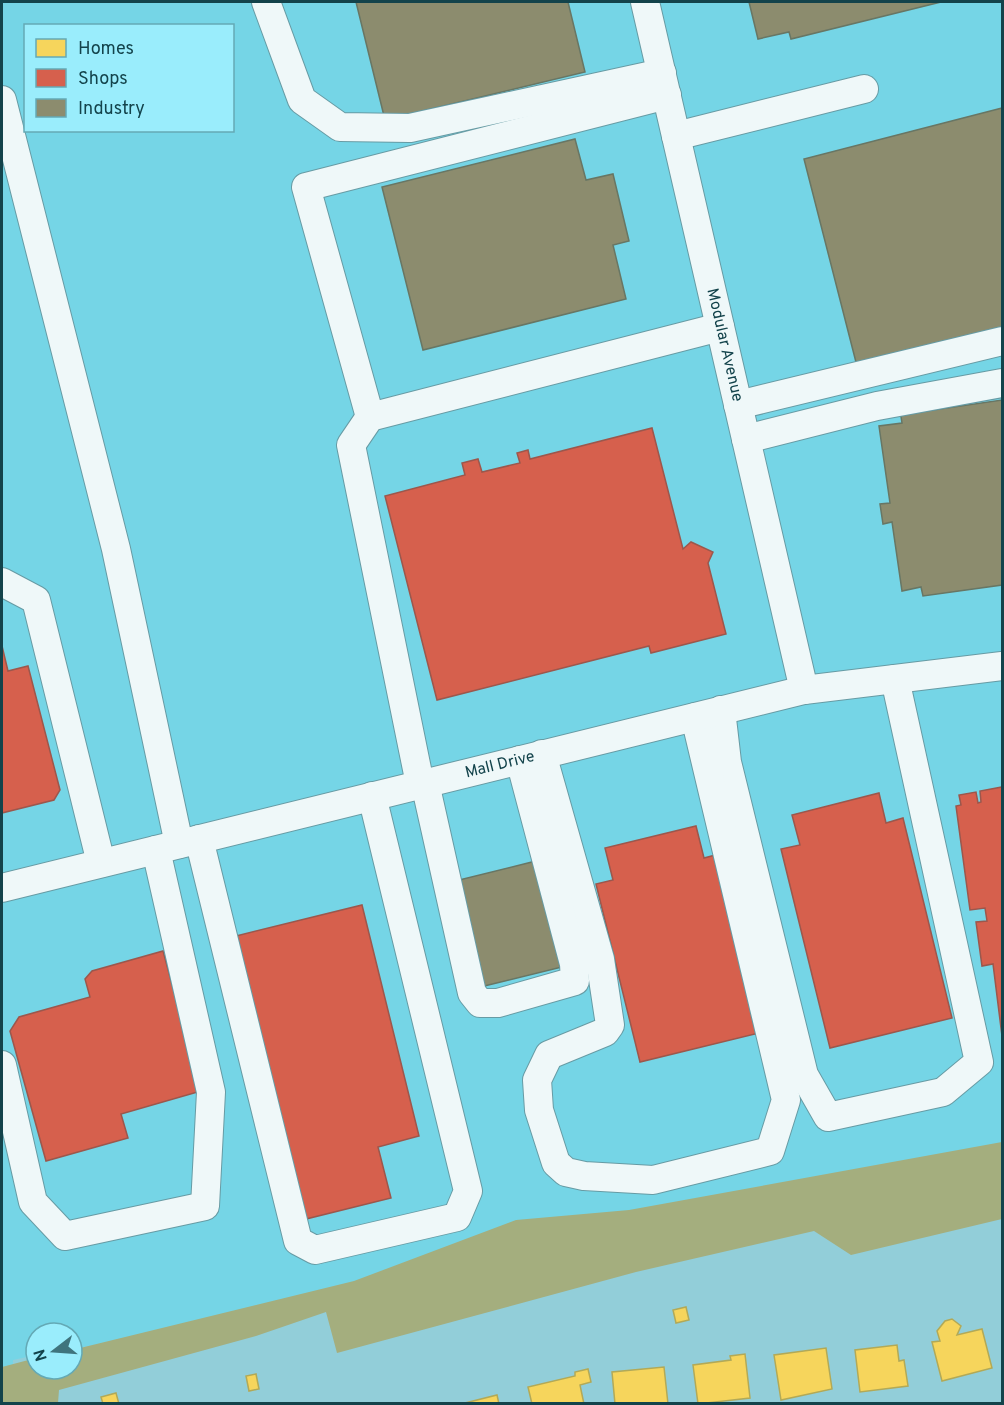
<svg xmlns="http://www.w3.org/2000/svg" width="1004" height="1405" viewBox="0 0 1004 1405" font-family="Overpass,sans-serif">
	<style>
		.built { fill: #75d5e6; fill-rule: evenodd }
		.forest { fill: #a4ae7e }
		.homes { fill: #f6d55c; stroke: #b2a957; stroke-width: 1.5 }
		.shops { fill: #d6604d; stroke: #9c574c; stroke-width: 1.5 }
		.industry { fill: #8c8c6e; stroke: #687664; stroke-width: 1.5 }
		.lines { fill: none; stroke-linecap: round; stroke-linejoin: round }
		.minor-casing { stroke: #679ba4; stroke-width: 30 }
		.minor { stroke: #eff8f9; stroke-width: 28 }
		.labels { text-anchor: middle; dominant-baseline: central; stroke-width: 6; stroke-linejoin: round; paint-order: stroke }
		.street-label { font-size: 16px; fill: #13434b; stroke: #9aedfc }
	</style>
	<rect width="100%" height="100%" fill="#92ced9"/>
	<path class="built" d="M2,2H1002V1186L72,1349V1333H36V1355L13,1360L11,1403L2,1404ZM26,26H232V130H26Z"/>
	<path class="forest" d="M1002,1142V1219L851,1255L814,1231L636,1272L337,1353L326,1312L256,1336L59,1390L58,1403H2V1367L36,1358V1369H72V1350L354,1281L516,1220L629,1210Z"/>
	<path class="homes" d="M686,1307L689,1320L676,1323L673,1310Z
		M952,1319L961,1326L957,1335L982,1329L992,1368L942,1381L932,1342L940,1341L937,1331L945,1321Z
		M897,1345L899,1361L904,1360L908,1386L860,1392L855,1350Z
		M826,1348L832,1389L781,1400L774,1355Z
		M745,1354L750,1398L698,1404L693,1365L731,1360L730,1356Z
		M664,1367L668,1404H615L612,1372Z
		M588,1369L591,1382L580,1385L584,1404H532L528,1387L575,1376V1372Z
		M256,1374L259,1389L249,1391L246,1376Z
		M116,1393L119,1404H103L101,1397Z
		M497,1395L499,1404H461Z"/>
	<path class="shops" d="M652,428L683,549L691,542L713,552L708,563L726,634L651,653L649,646L437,700L385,496L465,475L462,463L478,459L482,472L520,463L517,453L528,450L530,459Z
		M2,646L8,671L28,666L60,790L54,800L2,813Z
		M1002,787V1036L993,964L982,966L976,922L987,921L985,908L970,910L956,806L961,805L959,795L976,792L978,803L981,802L980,791Z
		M879,793L886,823L903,818L952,1018L830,1048L781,849L800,845L792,815Z
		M696,826L704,858L723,853L767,1031L640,1062L596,884L613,880L605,848Z
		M362,905L419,1136L378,1147L391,1198L306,1219L236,936Z
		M163,951L201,1091L121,1114L128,1138L46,1161L10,1031L19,1017L90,997L85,979L92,971Z"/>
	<path class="industry" d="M356,2H568L585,72L385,120Z
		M749,2H941L791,39L789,32L758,39Z
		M1002,108V333L858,370L804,159Z
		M575,139L586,180L613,174L629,241L613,245L626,299L423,350L382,187Z
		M1002,400V585L923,596L921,587L902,591L892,522L883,524L880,504L890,503L879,426L902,423L900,410L912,413Z
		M540,860L566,966L480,987L455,881Z"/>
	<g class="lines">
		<defs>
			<g id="minor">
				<path d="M266,2L302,100L340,127L410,128L662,73"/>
				<path id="s1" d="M645,2L804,690"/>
				<path d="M2,100L116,549L179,844"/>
				<path d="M676,136L864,89"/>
				<path d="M738,405L1002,341"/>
				<path d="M370,417L306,187L667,95"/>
				<path d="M746,439L877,406L1002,383"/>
				<path d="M2,582L36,600L101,863"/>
				<path d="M721,710L727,762L804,1075L828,1117L943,1092L979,1062L895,679"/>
				<path d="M542,754L600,959L610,1025L605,1032L549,1055L537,1080L539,1110L556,1163L566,1172L584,1176L653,1180L770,1151L786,1100L695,717"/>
				<path d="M425,783L472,993L480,1003H498L575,981L574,964L520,760"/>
				<path d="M420,784L351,445L370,417L720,327"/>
				<path d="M199,839L298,1241L315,1250L457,1217L468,1191L372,796"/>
				<path id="s2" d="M2,888L804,690L1002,666"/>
				<path d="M2,1065L33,1202L65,1236L205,1206L211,1092L156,850"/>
			</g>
		</defs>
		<use href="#minor" class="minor-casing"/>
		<use href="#minor" class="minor"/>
	</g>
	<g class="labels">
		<g class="street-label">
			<text stroke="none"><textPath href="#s1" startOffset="352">Modular Avenue</textPath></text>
			<text stroke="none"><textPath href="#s2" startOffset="513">Mall Drive</textPath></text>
		</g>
	</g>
	<rect width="1004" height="1405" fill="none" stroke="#13434b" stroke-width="6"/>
	<rect x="24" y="24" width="210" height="108" fill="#9aedfc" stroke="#64a9b5" stroke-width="1.5"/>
	<rect x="36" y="39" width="30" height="18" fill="#f6d55c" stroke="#64a9b5" stroke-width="1.5"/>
	<text x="78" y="54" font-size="18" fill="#13434b">Homes</text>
	<rect x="36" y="69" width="30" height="18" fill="#d6604d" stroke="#64a9b5" stroke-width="1.5"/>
	<text x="78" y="84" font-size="18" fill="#13434b">Shops</text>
	<rect x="36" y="99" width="30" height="18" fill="#8c8c6e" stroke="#64a9b5" stroke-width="1.5"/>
	<text x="78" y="114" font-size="18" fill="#13434b">Industry</text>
	<g transform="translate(54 1351) rotate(253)"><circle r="28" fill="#9aedfc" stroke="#64a9b5" stroke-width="1.5"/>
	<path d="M0-4.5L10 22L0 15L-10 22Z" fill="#3f747d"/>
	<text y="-9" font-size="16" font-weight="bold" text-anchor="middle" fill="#13434b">N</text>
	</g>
</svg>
